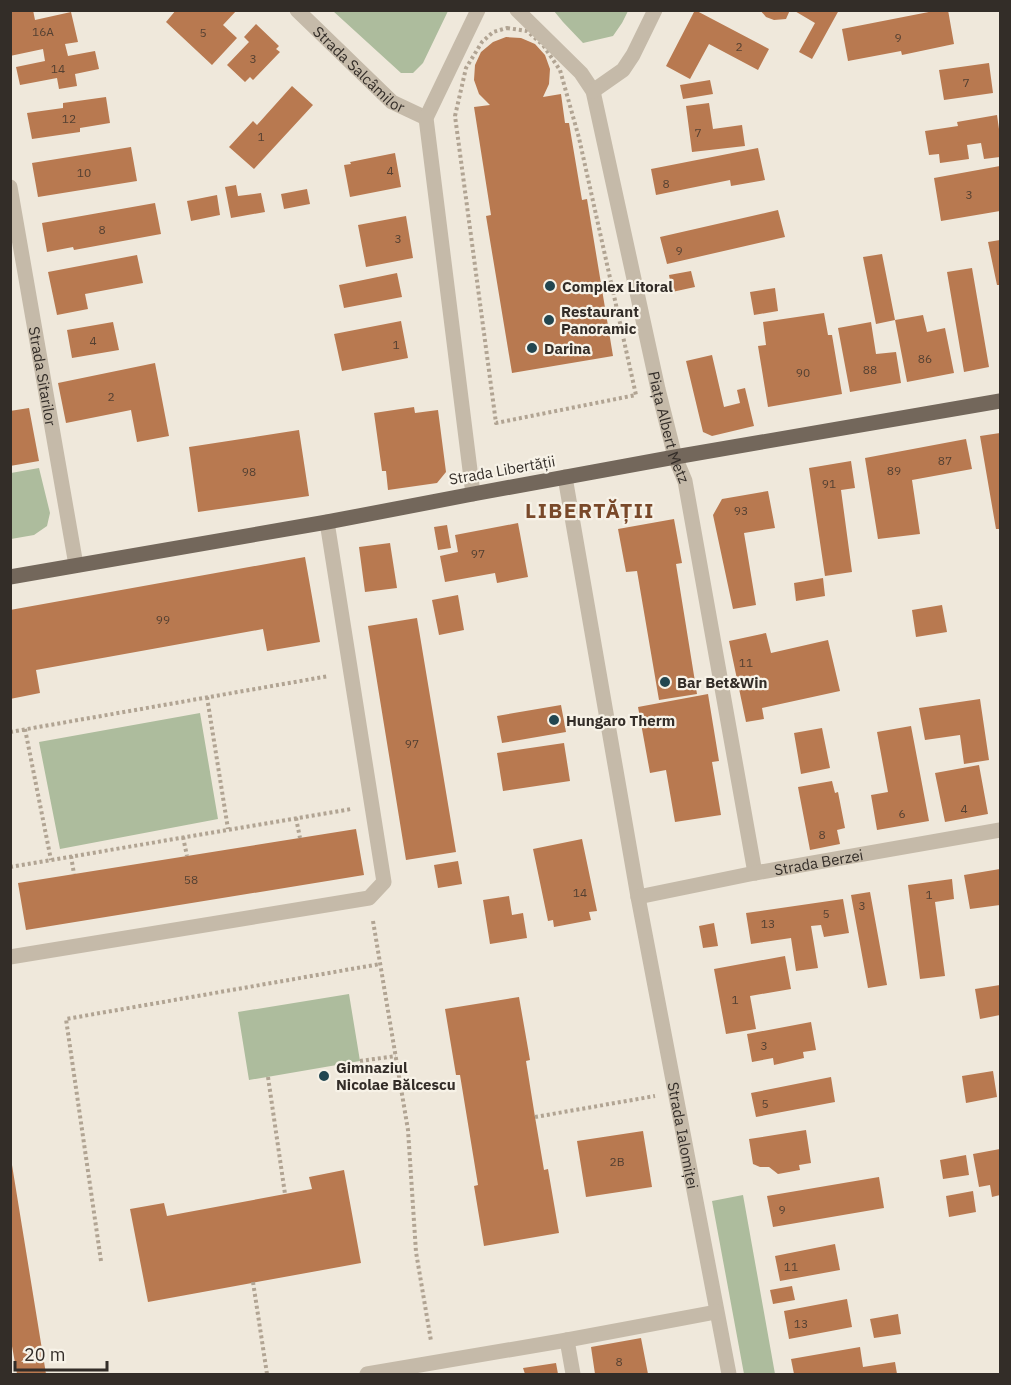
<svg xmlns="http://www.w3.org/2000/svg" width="1011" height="1385" viewBox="0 0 1011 1385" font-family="'IBM Plex Sans',sans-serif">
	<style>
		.green { fill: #adbc9d }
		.building { fill: #b87950 }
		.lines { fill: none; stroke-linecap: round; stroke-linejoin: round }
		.path { stroke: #b1a493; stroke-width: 4; stroke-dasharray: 3 3; stroke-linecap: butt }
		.minor { stroke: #c5baa9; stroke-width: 15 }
		.major { stroke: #73675b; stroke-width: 15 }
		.poi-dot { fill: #224650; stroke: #f7f2e7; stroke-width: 2 }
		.labels { text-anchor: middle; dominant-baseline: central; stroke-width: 4.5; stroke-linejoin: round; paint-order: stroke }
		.number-label { font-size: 12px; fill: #544032 }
		.street-label { font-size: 15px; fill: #332d28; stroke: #f7f2e7 }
		.poi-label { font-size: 15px; font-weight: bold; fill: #332d28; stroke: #f7f2e7; text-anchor: start }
		.district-label { font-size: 21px; font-weight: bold; letter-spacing: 1.5px; fill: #79492a; stroke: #f7f2e7 }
	</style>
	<rect width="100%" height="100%" fill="#efe8db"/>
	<path class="green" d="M333,11H448L423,63L413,73H401Z
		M554,11H628L622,23L613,36L583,43L563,22Z
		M39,468L50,513L47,526L34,535L11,539V473Z
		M200,713L218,819L60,849L39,742Z
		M349,994L360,1061L249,1080L238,1012Z
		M743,1195L775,1374H744L712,1201Z"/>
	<path class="building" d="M10,10H33L35,20L71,12L78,42L65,44L68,56L95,51L99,69L75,74L77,86L59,89L57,78L20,85L16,67L45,61L43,49L10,56Z
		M176,10H237L223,25L237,38L212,65L166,22Z
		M695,10L769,49L758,70L709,44L690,79L666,66Z
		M760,10H790L786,19L774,20L766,17Z
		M793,10H839L812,59L799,52L815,23Z
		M939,10H948L954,44L902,55L901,51L848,61L842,29Z
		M256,24L279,46L276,49L280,52L253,80L250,77L245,82L227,65L249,42L244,37Z
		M506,37L521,38L535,44L545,55L550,69L549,84L543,97L561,94L565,123H569L582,200L587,199L613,356L512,373L486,216L491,215L474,107L490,105L479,94L474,80L475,65L481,52L493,42Z
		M989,63L993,93L944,100L939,70Z
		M710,80L713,94L683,99L680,85Z
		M292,86L313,105L254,169L229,147L253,121L257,125Z
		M106,97L110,123L80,128V132L32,139L27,113L63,108V103Z
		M709,103L713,129L742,125L745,146L692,152L686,106Z
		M997,115L1000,136V157L984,159L981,143L967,145L969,159L940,163L939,154L929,155L925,131L958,126L957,122Z
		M131,147L137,181L38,197L32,163Z
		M758,148L765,180L731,186L730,180L656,195L651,169Z
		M395,153L401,187L350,197L344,165L351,164L350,162Z
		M1000,166V211L941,221L934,178Z
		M236,185L238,196L261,193L265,212L231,218L225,187Z
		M307,189L310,204L284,209L281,194Z
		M217,195L220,215L191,221L187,201Z
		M155,203L161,234L74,250L73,247L47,252L42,223Z
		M778,210L785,237L667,264L660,237Z
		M406,216L413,258L366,267L358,225Z
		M1000,240V285H997L988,242Z
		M882,254L895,320L876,324L863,257Z
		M137,255L143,283L85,294L88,309L57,315L48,272Z
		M972,268L989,367L964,372L947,272Z
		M691,271L695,287L672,292L669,275Z
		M397,273L402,297L344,308L339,285Z
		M775,288L778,311L754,315L750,292Z
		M824,313L828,335H832L842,394L768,407L758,346L766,345L763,322Z
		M923,315L927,332L945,328L954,373L907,382L895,320Z
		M401,321L408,358L342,371L334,334Z
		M113,322L119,350L72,358L67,330Z
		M871,322L876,354L896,352L901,383L850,392L838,328Z
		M712,355L724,407L740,403L737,390L745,388L754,426L712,436L703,432L686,361Z
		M155,363L169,436L137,442L131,410L66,423L58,383Z
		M414,407L415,413L438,410L446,472L437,483L388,490L386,471H382L374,413Z
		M29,408L39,461L10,466V411Z
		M299,430L309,496L198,512L189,447Z
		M1000,433V529H996L980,436Z
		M966,439L972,469L912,480L920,534L878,539L865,458Z
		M851,461L855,488L841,490L852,572L825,576L809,468Z
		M768,491L775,528L744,533L756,605L733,609L713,515L722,499Z
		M674,519L682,563L676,564L697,694L659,700L637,571L626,572L618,529Z
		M518,523L528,577L497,583L495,573L445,582L440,556L458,552L455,535Z
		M447,525L451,548L438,550L434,527Z
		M390,543L397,588L365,592L359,547Z
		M305,557L320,642L267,651L263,629L36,670L40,693L10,699V610Z
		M823,578L825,596L796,601L794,583Z
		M458,595L464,630L439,635L432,600Z
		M942,605L947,632L916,637L912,610Z
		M417,618L456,852L406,860L368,626Z
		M766,633L771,653L828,640L840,691L762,708L764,719L746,722L729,641Z
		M708,694L719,761L712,762L721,815L675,822L666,770L650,773L638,707Z
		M980,699L989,760L964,764L960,735L925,740L919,708Z
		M561,705L566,732L502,743L497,716Z
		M911,726L929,821L877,830L871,795L888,792L877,732Z
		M822,728L830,768L801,774L794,733Z
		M564,743L570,781L503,791L497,753Z
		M979,765L988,814L945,822L935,773Z
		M832,781L835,793L838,792L845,828L837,830L840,844L810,850L798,787Z
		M356,829L364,875L26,930L18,883Z
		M582,839L597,911L589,912L591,920L554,927L553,920L548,921L533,849Z
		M458,861L462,884L438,888L434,865Z
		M1000,869V905L970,909L964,875Z
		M952,879L954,899L935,902L945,976L920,979L908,885Z
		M870,892L887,985L868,988L851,895Z
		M509,896L512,915L523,913L527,938L490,944L483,900Z
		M843,899L849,933L824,937L821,925L811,926L818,968L796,971L791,938L751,944L746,913Z
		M714,923L718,946L703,948L699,926Z
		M785,956L791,989L750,996L756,1029L726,1034L714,969Z
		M1000,985V1015L980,1019L975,989Z
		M519,997L530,1060L526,1061L535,1117L544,1170L548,1169L559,1233L484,1246L474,1186L478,1185L460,1075H456L445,1009Z
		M811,1022L816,1050L803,1052L804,1058L774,1065L773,1058L752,1062L747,1034Z
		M993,1071L997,1097L966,1103L962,1076Z
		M831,1077L835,1102L756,1117L751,1093Z
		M806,1130L811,1163L799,1165L800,1170L778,1174L769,1167H760L753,1164L749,1139Z
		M643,1131L652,1187L586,1197L577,1141Z
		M1000,1149V1195L992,1197L990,1185L979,1187L973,1154Z
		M966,1155L969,1175L943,1179L940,1160Z
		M10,1165H12L46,1374H17L10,1335Z
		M344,1170L361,1263L148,1302L130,1209L164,1203L167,1216L312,1189L309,1177Z
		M879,1177L884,1208L773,1227L767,1196Z
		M973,1191L976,1212L949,1217L946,1196Z
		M835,1244L840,1270L780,1281L775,1256Z
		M792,1286L795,1300L773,1304L770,1290Z
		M847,1299L852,1327L789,1339L784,1311Z
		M898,1314L901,1334L874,1338L870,1319Z
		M641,1338L648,1374H595L591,1347Z
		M860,1347L863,1367L895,1362L897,1374H794L791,1359Z
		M556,1363L558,1374H525L523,1368Z"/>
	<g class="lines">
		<path class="path" d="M507,28L527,31L543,45L560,70L579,138L636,395L496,423L455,116L466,68L482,42L493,32Z
			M207,697L228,829
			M25,729L51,860
			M10,732L329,676
			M296,818L300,838
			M183,837L187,856
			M71,856L74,874
			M10,867L351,809
			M373,921L408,1130L416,1252L431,1341
			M360,1061L396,1056
			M268,1077L285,1194
			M535,1117L655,1096
			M101,1261L66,1019L380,964
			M253,1282L267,1374"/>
		<g class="minor">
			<path id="s1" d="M297,10L392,102L426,118"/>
			<path id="s2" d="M517,10L581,73L593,91L658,389L675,457L685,481L755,873"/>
			<path d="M593,91L623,70L633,55L655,10"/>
			<path id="s3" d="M10,187L76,565"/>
			<path id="s4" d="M565,477L638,897L729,1374"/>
			<path d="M473,494L426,118L478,10"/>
			<path id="s5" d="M638,897L755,873L1000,830"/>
			<path d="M10,957L369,898L384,882L327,522"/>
			<path d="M567,1340L573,1374"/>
			<path d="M367,1374L567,1340L716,1312"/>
		</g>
		<path class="major" d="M10,577L327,522L473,494L675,457L1000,401"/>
	</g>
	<g class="poi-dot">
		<circle cx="550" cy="286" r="6"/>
		<circle cx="549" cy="320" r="6"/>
		<circle cx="532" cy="348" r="6"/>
		<circle cx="665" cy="682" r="6"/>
		<circle cx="554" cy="720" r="6"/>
		<circle cx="324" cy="1076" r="6"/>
	</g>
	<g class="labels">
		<g class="number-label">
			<text x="43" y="31">16A</text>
			<text x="203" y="32">5</text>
			<text x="898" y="37">9</text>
			<text x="739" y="46">2</text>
			<text x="253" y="58">3</text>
			<text x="58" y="68">14</text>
			<text x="966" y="82">7</text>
			<text x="69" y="118">12</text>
			<text x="698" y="132">7</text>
			<text x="261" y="136">1</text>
			<text x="390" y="170">4</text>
			<text x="84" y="172">10</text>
			<text x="666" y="183">8</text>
			<text x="969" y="194">3</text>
			<text x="102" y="229">8</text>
			<text x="398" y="238">3</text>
			<text x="679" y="250">9</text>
			<text x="93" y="340">4</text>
			<text x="396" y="344">1</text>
			<text x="925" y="358">86</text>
			<text x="870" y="369">88</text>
			<text x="803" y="372">90</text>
			<text x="111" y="396">2</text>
			<text x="945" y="460">87</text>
			<text x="894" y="470">89</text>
			<text x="249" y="471">98</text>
			<text x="829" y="483">91</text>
			<text x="741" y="510">93</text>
			<text x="478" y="553">97</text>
			<text x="163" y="619">99</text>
			<text x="746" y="662">11</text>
			<text x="412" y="743">97</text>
			<text x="964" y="808">4</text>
			<text x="902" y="813">6</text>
			<text x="822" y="834">8</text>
			<text x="191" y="879">58</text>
			<text x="580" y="892">14</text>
			<text x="929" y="894">1</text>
			<text x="862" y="905">3</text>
			<text x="826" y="913">5</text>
			<text x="768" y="923">13</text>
			<text x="735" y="999">1</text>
			<text x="764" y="1045">3</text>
			<text x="765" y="1103">5</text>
			<text x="617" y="1161">2B</text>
			<text x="782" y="1209">9</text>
			<text x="791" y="1266">11</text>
			<text x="801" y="1323">13</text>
			<text x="619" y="1361">8</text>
		</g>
		<g class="street-label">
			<text stroke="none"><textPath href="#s1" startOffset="86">Strada Salcâmilor</textPath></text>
			<text stroke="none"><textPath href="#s3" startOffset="192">Strada Sitarilor</textPath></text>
			<text stroke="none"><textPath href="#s2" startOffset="456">Piața Albert Metz</textPath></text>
			<text transform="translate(502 470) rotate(-10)">Strada Libertății</text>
			<text stroke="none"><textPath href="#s5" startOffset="184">Strada Berzei</textPath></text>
			<text stroke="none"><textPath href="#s4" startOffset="669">Strada Ialomiței</textPath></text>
		</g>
		<g class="poi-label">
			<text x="562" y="286">Complex Litoral</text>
			<text x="561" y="311">Restaurant<tspan x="561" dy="17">Panoramic</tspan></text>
			<text x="544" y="348">Darina</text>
			<text x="677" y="682">Bar Bet&amp;Win</text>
			<text x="566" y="720">Hungaro Therm</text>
			<text x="336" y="1067">Gimnaziul<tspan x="336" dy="17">Nicolae Bălcescu</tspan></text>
		</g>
		<g class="district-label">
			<text x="590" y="510">LIBERTĂȚII</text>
		</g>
	</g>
	<rect width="1011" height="1385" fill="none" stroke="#332d28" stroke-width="24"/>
	<path d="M15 1361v9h92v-9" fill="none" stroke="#332d28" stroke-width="3"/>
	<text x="24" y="1361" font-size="18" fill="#332d28" stroke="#f7f2e7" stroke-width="4.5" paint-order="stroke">20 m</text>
</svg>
